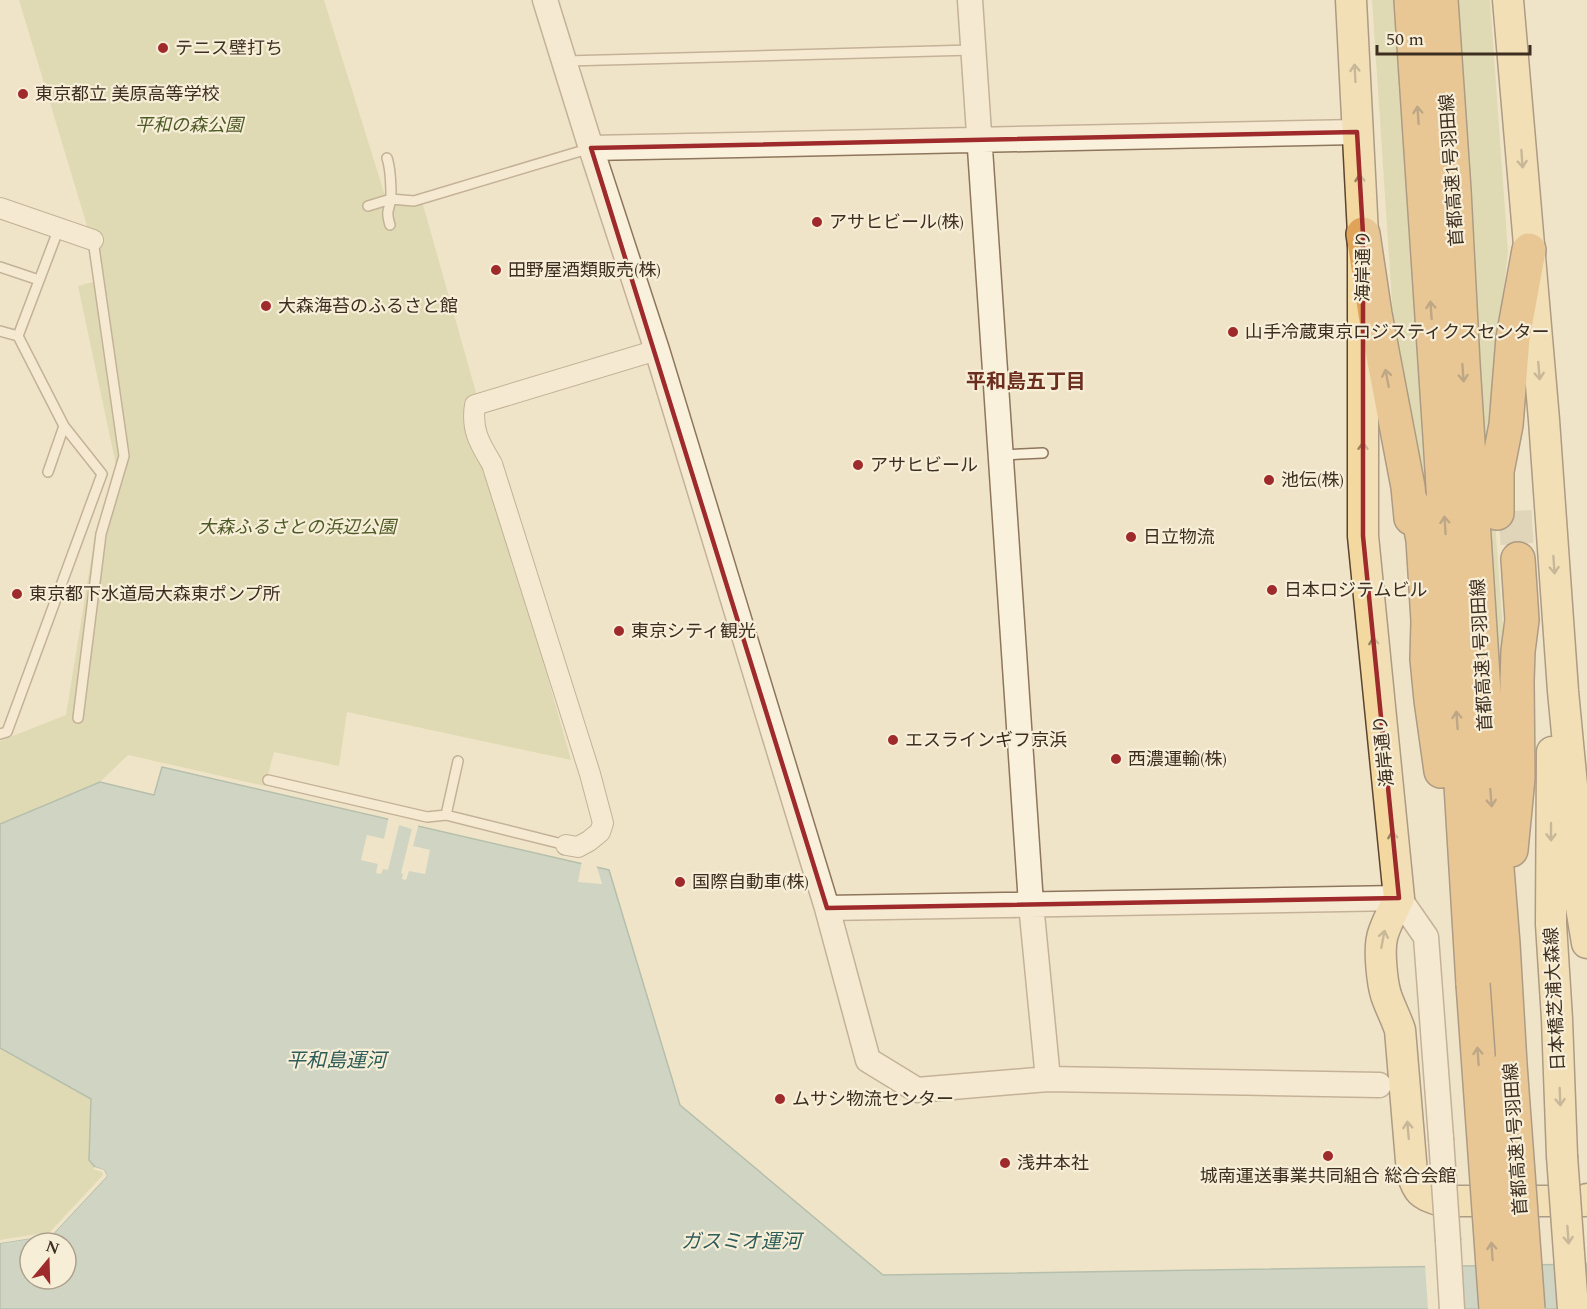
<svg xmlns="http://www.w3.org/2000/svg" width="1587" height="1309" viewBox="0 0 1587 1309" font-family="Spectral,'Noto Sans JP',serif">
	<style>
		.green { fill: #c9cf9b }
		.water { fill: #a9c4bc; stroke: #6f938a; stroke-width: 1.5; fill-rule: evenodd }
		.pier { fill: #f0e4c8 }
		.lines { fill: none; stroke-linecap: round; stroke-linejoin: round }
		.motorway-tunnel { stroke: #ccc0a6; stroke-width: 33; stroke-dasharray: 33 16; stroke-linecap: butt }
		.service-casing { stroke: #8d765c; stroke-width: 12 }
		.minor-casing { stroke: #8d765c; stroke-width: 22 }
		.tertiary-casing { stroke: #8d765c; stroke-width: 27 }
		.primary-casing { stroke: #5b4430; stroke-width: 33 }
		.motorway-casing { stroke: #5b4430; stroke-width: 36 }
		.service { stroke: #faf1dc; stroke-width: 9 }
		.minor { stroke: #faf1dc; stroke-width: 20 }
		.tertiary { stroke: #faf1dc; stroke-width: 24 }
		.primary { stroke: #f3d9a0; stroke-width: 30 }
		.motorway { stroke: #e0a458; stroke-width: 33 }
		.tertiary-bridge-casing { stroke: #8d765c; stroke-width: 27; stroke-linecap: butt }
		.primary-bridge-casing { stroke: #5b4430; stroke-width: 33; stroke-linecap: butt }
		.motorway-bridge-casing { stroke: #5b4430; stroke-width: 36; stroke-linecap: butt }
		.tertiary-bridge { stroke: #faf1dc; stroke-width: 24 }
		.primary-bridge { stroke: #f3d9a0; stroke-width: 30 }
		.motorway-bridge { stroke: #e0a458; stroke-width: 33 }
		.oneway { stroke: #988460 }
		.oneway2 { stroke: #7e5d36 }
		.marked { fill: none; stroke: #9e2a2b; stroke-width: 4.5; stroke-linejoin: round }
		.poi-dot { fill: #9e2a2b; stroke: #f7eed8; stroke-width: 2 }
		.labels { text-anchor: middle; dominant-baseline: central; stroke-width: 4.5; stroke-linejoin: round; paint-order: stroke }
		.poi-label { font-size: 18px; fill: #3d2e20; stroke: #f7eed8; text-anchor: start }
		.park-label { font-size: 18px; font-style: italic; fill: #4d5a26; stroke: #f7eed8 }
		.street-label { font-size: 18px; fill: #3d2e20; stroke: #f7eed8 }
		.neighbourhood-label { font-size: 20px; font-weight: bold; fill: #6b2e1e; stroke: #f7eed8 }
		.water-label { font-size: 20px; font-style: italic; fill: #2f5d5a; stroke: #f7eed8 }
	</style>
	<rect width="100%" height="100%" fill="#f0e4c8"/>
	<path class="green" d="M19,0H324L387,202L420,194L477,396L466,399L463,417L471,446L487,462L571,760L347,712L339,766L274,752L265,786L128,755L100,782L0,824V741L66,715L95,535L116,465L78,286L103,279Z
		M1372,0H1396L1442,675L1434,676L1425,485L1395,347Z
		M1454,0H1490L1508,252L1488,427L1506,669L1504,671L1500,672L1497,669Z
		M0,1048L91,1099L89,1160L107,1176L52,1235L0,1243Z"/>
	<path class="water" d="M162,767L609,870L680,1105L883,1275L1587,1264V1309H0V1243L52,1235L107,1176L104,1170L95,1167L89,1160L91,1099L0,1048V824L100,782L154,795ZM30,1243H66V1279H30Z"/>
	<path class="pier" d="M389,816L419,823L413,846L430,850L425,874L409,871L406,880L402,879L403,874L401,873L412,829L399,825L388,870L383,869L381,874L376,873L378,864L361,860L367,835L384,839Z
		M582,861L596,864L602,884L578,882Z
		M95,1167L104,1170L107,1176L52,1235L0,1243V1240L50,1232L103,1175L102,1172L93,1169Z
		M1462,1263L1465,1309H1428L1425,1264Z"/>
	<g class="lines">
		<path class="motorway-tunnel" d="M1515,511L1518,559"/>
		<defs>
			<path id="service" d="M566,61L972,50
				M387,158C391,170 391,184 391,197C390,211 385,208 390,225
				M368,206L391,199L414,201L591,148
				M0,267L39,280
				M0,331L18,336
				M1001,455L1043,453
				M48,472L64,426L18,336L59,228
				M78,718L101,534L124,456L93,240
				M0,734L7,732L102,474L64,426
				M268,780L427,817L446,815L566,845
				M446,815L458,761"/>
			<path id="minor" d="M0,208L93,240
				M566,845L578,847L589,841L600,832L603,823L590,774L492,464C480,444 471,430 475,405L657,350"/>
			<path id="tertiary" d="M545,0L591,148L657,350L827,908L868,1060L917,1090L1048,1079L1379,1085
				M970,0L1031,904L1048,1079
				M591,148L1357,132
				M827,908L1399,898L1426,937L1441,1138
				M1448,1241L1452,1309"/>
			<path id="primary" d="M1351,0L1363,234V536L1399,898C1394,909 1384,927 1382,938C1379,951 1382,982 1386,995C1390,1007 1396,1018 1400,1030L1412,1173C1418,1194 1422,1194 1441,1201H1584L1587,1199
				M1508,0L1544,420L1563,691L1577,838L1580,901L1587,943
				M1552,752L1551,924L1557,1019L1562,1156"/>
			<path id="motorway" d="M1411,0L1440,437L1473,984
				M1441,0L1454,190L1463,364L1488,755L1503,944L1510,1064
				M1363,234L1375,314L1408,487L1411,518
				M1409,498L1418,514L1423,540L1428,621L1427,659L1431,700L1441,771
				M1497,513V471L1506,425L1513,338L1529,250
				M1511,850L1518,778L1517,681L1518,651L1522,620L1518,559"/>
		</defs>
		<use href="#service" class="service-casing"/>
		<use href="#minor" class="minor-casing"/>
		<use href="#tertiary" class="tertiary-casing"/>
		<use href="#primary" class="primary-casing"/>
		<use href="#motorway" class="motorway-casing"/>
		<use href="#service" class="service"/>
		<use href="#minor" class="minor"/>
		<use href="#tertiary" class="tertiary"/>
		<use href="#primary" class="primary"/>
		<use href="#motorway" class="motorway"/>
		<defs>
			<path id="tertiary-bridge" d="M1441,1138L1448,1241"/>
			<path id="primary-bridge" d="M1562,1156L1573,1309"/>
			<path id="motorway-bridge" d="M1473,984L1496,1309
				M1510,1064L1528,1309"/>
		</defs>
		<use href="#tertiary-bridge" class="tertiary-bridge-casing"/>
		<use href="#primary-bridge" class="primary-bridge-casing"/>
		<use href="#motorway-bridge" class="motorway-bridge-casing"/>
		<use href="#tertiary-bridge" class="tertiary-bridge"/>
		<use href="#primary-bridge" class="primary-bridge"/>
		<use href="#motorway-bridge" class="motorway-bridge"/>
	</g>
	<defs><path id="oneway-shaft" d="M-6 0H5M1.5-3L5.5 0L1.5 3" fill="none" stroke-width="1.6" stroke-linecap="round" stroke-linejoin="round" transform="scale(1.5)"/></defs>
	<g class="oneway">
		<use href="#oneway-shaft" transform="translate(1355 73) rotate(-93)"/>
		<use href="#oneway-shaft" transform="translate(1522 159) rotate(86)"/>
		<use href="#oneway-shaft" transform="translate(1360 183) rotate(-93)"/>
		<use href="#oneway-shaft" transform="translate(1539 371) rotate(85)"/>
		<use href="#oneway-shaft" transform="translate(1363 451) rotate(-90)"/>
		<use href="#oneway-shaft" transform="translate(1554 565) rotate(86)"/>
		<use href="#oneway-shaft" transform="translate(1374 646) rotate(-96)"/>
		<use href="#oneway-shaft" transform="translate(1551 832) rotate(90)"/>
		<use href="#oneway-shaft" transform="translate(1393 840) rotate(-96)"/>
		<use href="#oneway-shaft" transform="translate(1383 939) rotate(-79)"/>
		<use href="#oneway-shaft" transform="translate(1560 1097) rotate(88)"/>
		<use href="#oneway-shaft" transform="translate(1408 1130) rotate(-95)"/>
		<use href="#oneway-shaft" transform="translate(1568 1235) rotate(86)"/>
	</g>
	<g class="oneway2">
		<use href="#oneway-shaft" transform="translate(1418 115) rotate(-94)"/>
		<use href="#oneway-shaft" transform="translate(1431 310) rotate(-94)"/>
		<use href="#oneway-shaft" transform="translate(1463 373) rotate(86)"/>
		<use href="#oneway-shaft" transform="translate(1387 378) rotate(-101)"/>
		<use href="#oneway-shaft" transform="translate(1445 525) rotate(-94)"/>
		<use href="#oneway-shaft" transform="translate(1457 720) rotate(-94)"/>
		<use href="#oneway-shaft" transform="translate(1491 798) rotate(85)"/>
		<use href="#oneway-shaft" transform="translate(1478 1056) rotate(-94)"/>
		<use href="#oneway-shaft" transform="translate(1492 1251) rotate(-94)"/>
	</g>
	<path d="M0 0H1587V1309H0ZM1357,132L1363,234V536L1399,898L827,908L591,148Z" fill="#f0e4c8" fill-opacity=".55" fill-rule="evenodd"/>
	<path class="marked" d="M1357,132L1363,234V536L1399,898L827,908L591,148Z"/>
	<g class="poi-dot">
		<circle cx="163" cy="48" r="6"/>
		<circle cx="23" cy="94" r="6"/>
		<circle cx="817" cy="222" r="6"/>
		<circle cx="496" cy="270" r="6"/>
		<circle cx="266" cy="306" r="6"/>
		<circle cx="1233" cy="332" r="6"/>
		<circle cx="858" cy="465" r="6"/>
		<circle cx="1269" cy="480" r="6"/>
		<circle cx="1131" cy="537" r="6"/>
		<circle cx="1272" cy="590" r="6"/>
		<circle cx="17" cy="594" r="6"/>
		<circle cx="619" cy="631" r="6"/>
		<circle cx="893" cy="740" r="6"/>
		<circle cx="1116" cy="759" r="6"/>
		<circle cx="680" cy="882" r="6"/>
		<circle cx="780" cy="1099" r="6"/>
		<circle cx="1328" cy="1156" r="6"/>
		<circle cx="1005" cy="1163" r="6"/>
	</g>
	<g class="labels">
		<g class="poi-label">
			<text x="175" y="48">テニス壁打ち</text>
			<text x="35" y="94">東京都立 美原高等学校</text>
			<text x="829" y="222">アサヒビール(株)</text>
			<text x="508" y="270">田野屋酒類販売(株)</text>
			<text x="278" y="306">大森海苔のふるさと館</text>
			<text x="1245" y="332">山手冷蔵東京ロジスティクスセンター</text>
			<text x="870" y="465">アサヒビール</text>
			<text x="1281" y="480">池伝(株)</text>
			<text x="1143" y="537">日立物流</text>
			<text x="1284" y="590">日本ロジテムビル</text>
			<text x="29" y="594">東京都下水道局大森東ポンプ所</text>
			<text x="631" y="631">東京シティ観光</text>
			<text x="905" y="740">エスラインギフ京浜</text>
			<text x="1128" y="759">西濃運輸(株)</text>
			<text x="692" y="882">国際自動車(株)</text>
			<text x="792" y="1099">ムサシ物流センター</text>
			<text x="1017" y="1163">浅井本社</text>
			<text x="1328" y="1176" text-anchor="middle">城南運送事業共同組合 総合会館</text>
		</g>
		<g class="park-label">
			<text x="189" y="125">平和の森公園</text>
			<text x="297" y="527">大森ふるさとの浜辺公園</text>
		</g>
		<g class="street-label">
			<text transform="translate(1452 170) rotate(-94)">首都高速1号羽田線</text>
			<text transform="translate(1363 266) rotate(-90)">海岸通り</text>
			<text transform="translate(1482 655) rotate(-93)">首都高速1号羽田線</text>
			<text transform="translate(1384 751) rotate(-96)">海岸通り</text>
			<text transform="translate(1555 999) rotate(-93)">日本橋芝浦大森線</text>
			<text transform="translate(1516 1139) rotate(-94)">首都高速1号羽田線</text>
		</g>
		<g class="neighbourhood-label">
			<text x="1026" y="382">平和島五丁目</text>
		</g>
		<g class="water-label">
			<text x="336" y="1061">平和島運河</text>
			<text x="741" y="1242">ガスミオ運河</text>
		</g>
	</g>
	<g transform="translate(48 1261) rotate(19)"><circle r="28" fill="#f7eed8" stroke="#ada18e" stroke-width="1.5"/>
	<path d="M0-4.5L10 22L0 15L-10 22Z" fill="#9e2a2b"/>
	<text y="-9" font-size="16" font-weight="bold" text-anchor="middle" fill="#3d2e20">N</text>
	</g>
	<path d="M1377 45v9h153v-9" fill="none" stroke="#3d2e20" stroke-width="3"/>
	<text x="1386" y="45" font-size="18" fill="#3d2e20" stroke="#f7eed8" stroke-width="4.5" paint-order="stroke">50 m</text>
</svg>
